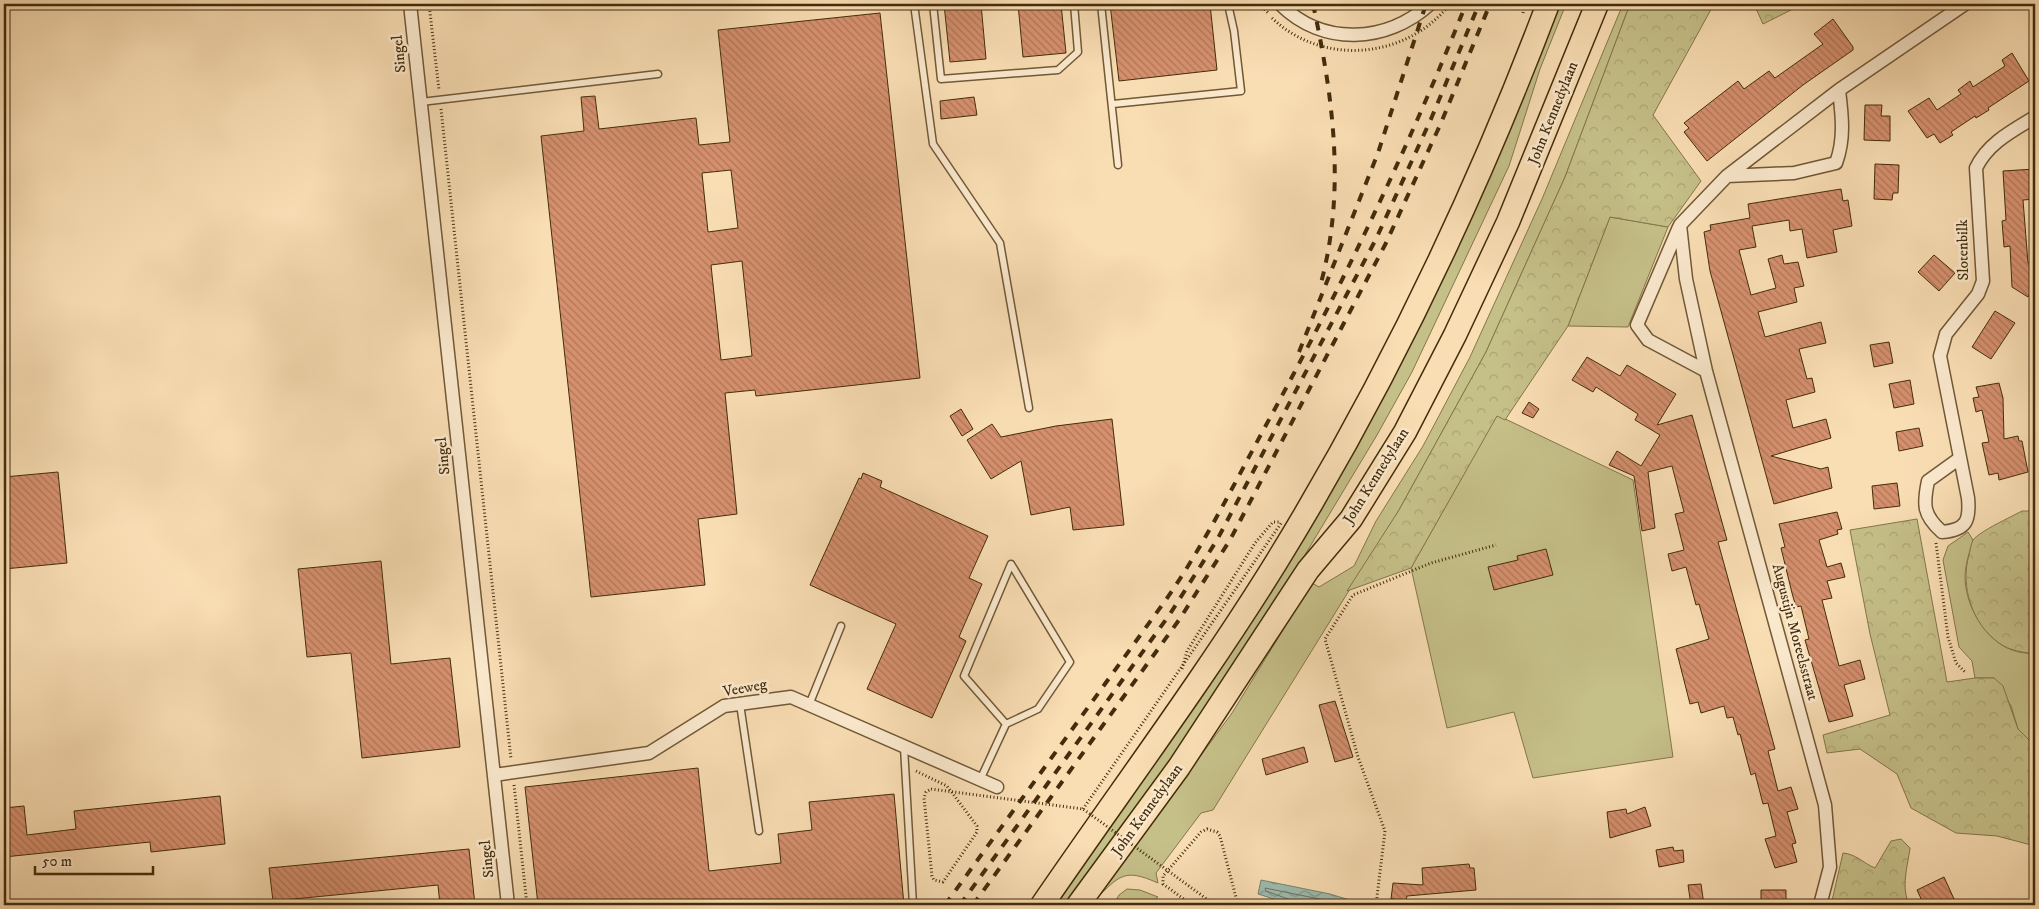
<svg xmlns="http://www.w3.org/2000/svg" width="2039" height="909" viewBox="0 0 2039 909" font-family="'IM FELL DW Pica',serif">
	<style>
		.green { fill: #c5bf88; stroke: #84764a }
		.forest { fill: url(#forest-crowns); stroke: #84764a }
		.water { fill: url(#water-waves); stroke: #7a826e }
		.lines { fill: none; stroke-linecap: round; stroke-linejoin: round }
		.shore { stroke: #70745e; stroke-width: 1 }
		.building { fill: url(#building-back-hatch); stroke: #432d0c; fill-rule: evenodd }
		.lane-casing { stroke: #705936; stroke-width: 9 }
		.street-casing { stroke: #705936; stroke-width: 15 }
		.highway-casing { stroke: #432d0c; stroke-width: 25 }
		.path { stroke: #432d0c; stroke-width: 3; stroke-dasharray: 1 2.5; stroke-linecap: butt }
		.lane { stroke: #fbe9ce; stroke-width: 6 }
		.street { stroke: #fbe9ce; stroke-width: 12 }
		.highway { stroke: #f9ddb3; stroke-width: 22 }
		.rail { stroke: #432d0c; stroke-width: 4; stroke-dasharray: 9 9; stroke-linecap: butt }
		.path-bridge { stroke: #432d0c; stroke-width: 3; stroke-dasharray: 1 2.5; stroke-linecap: butt }
		.labels { text-anchor: middle; dominant-baseline: central; stroke-width: 5; stroke-linejoin: round; paint-order: stroke }
		.street-label { font-size: 15px; fill: #432d0c; stroke: #fbe9ce }
	</style>
	<defs>
		<pattern id="forest-crowns" width="20" height="18" patternUnits="userSpaceOnUse" patternTransform="scale(1.25)"><rect width="20" height="18" fill="#c5bf88"/><path d="M2 6a3 3 0 1 1 6 0M12 15a3 3 0 1 1 6 0" fill="none" stroke="#aaa474"/></pattern>
		<pattern id="water-waves" width="16" height="10" patternUnits="userSpaceOnUse" patternTransform="scale(1.25)"><rect width="16" height="10" fill="#9ebbaf"/><path d="M0 5q4-4 8 0t8 0" fill="none" stroke="#82988d"/></pattern>
		<pattern id="building-back-hatch" width="6" height="6" patternUnits="userSpaceOnUse" patternTransform="scale(1.25)"><rect width="6" height="6" fill="#d6906e"/><path d="M-1 5l2 2M0 0l6 6M5-1l2 2" fill="none" stroke="#af7659"/></pattern>
	</defs>
	<rect width="100%" height="100%" fill="#f9ddb3"/>
	<filter id="stains"><feTurbulence type="fractalNoise" baseFrequency=".004" numOctaves="4"/><feColorMatrix values="0 0 0 0 .2 0 0 0 0 .09 0 0 0 0 .02 0 0 0 .5 -.17"/></filter>
	<radialGradient id="worn" r=".72"><stop offset=".6" stop-color="#630" stop-opacity="0"/><stop offset="1" stop-color="#630" stop-opacity=".3"/></radialGradient>
	<path class="green" d="M1557,4H1566L1540,69L1509,166L1412,372L1377,435L1267,618L1112,846L1067,905H1052L1279,570Z
		M1623,4H1630L1565,177L1486,352L1399,510L1213,810L1201,813L1156,873L1158,883C1124,868 1120,875 1095,900L1232,713L1312,583L1319,587L1354,566L1376,521L1423,446L1470,357L1542,199Z
		M1610,217L1668,227L1628,327L1568,326Z
		M1497,415L1633,480L1673,757L1533,778L1514,712L1447,728L1411,568Z
		M1968,532L1973,540C1971,549 1967,558 1966,567C1960,597 1983,640 2012,650C2019,653 2028,653 2035,654V746L2018,729L2011,706L1994,678H1975L1972,661L1959,647L1943,560L1948,546Z
		M1127,889L1140,890L1158,897L1149,905H1113L1119,895Z"/>
	<path class="forest" d="M1630,4H1714L1653,115L1701,181L1668,227L1610,217L1568,326L1505,420L1497,416L1411,568L1347,591L1399,510L1486,352L1565,177Z
		M1754,4H1803L1763,24Z
		M2022,511H2035V654C2023,652 2010,651 1999,643C1972,624 1960,586 1969,555C1970,551 1971,544 1973,540C1980,531 2011,517 2022,511Z
		M1917,519L1947,682L1975,678H1994L2003,686L2018,729L2035,746V846L1997,836L1956,833L1911,808L1897,774L1860,749L1827,753L1823,735L1890,715L1870,634L1850,530Z
		M1901,839L1910,848C1908,865 1900,889 1910,905H1831L1843,853C1856,854 1863,863 1875,868L1891,841Z"/>
	<path class="water" d="M1261,880L1330,894L1366,905H1293L1258,894Z"/>
	<g class="lines">
		<path class="shore" d="M1291,905L1288,899L1266,891L1265,888L1349,905"/>
	</g>
	<path class="building" d="M944,4H981L986,59L950,62Z
		M1018,4H1061L1066,53L1023,57Z
		M1110,4H1210L1217,70L1119,81Z
		M880,13L920,378L756,396L755,390L725,393L737,514L698,519L705,585L591,597L541,136L584,131L581,97L595,96L599,129L696,118L699,145L730,142L718,30ZM731,170L738,228L708,232L702,173ZM742,261L752,356L721,360L711,265Z
		M1833,19L1853,47V50L1803,85L1707,161L1684,132L1689,128L1684,123L1738,81L1744,89L1769,71L1775,78L1823,44L1814,34Z
		M2012,53L2029,81L1988,108L1989,110L1976,118L1975,116L1951,132L1953,135L1940,143L1934,134L1927,138L1908,111L1929,98L1937,110L1961,94L1958,90L1970,81L1973,87L2005,66L2002,60Z
		M974,97L977,115L941,119L940,101Z
		M1865,105H1882L1881,116H1890V141L1864,140Z
		M1875,164L1899,165L1898,193H1893L1892,200L1874,199Z
		M2035,169V199L2023,200L2028,263H2035V285L2028,297L2012,287L2010,246L2004,247L2002,221L2006,220L2003,171Z
		M1841,189L1843,201L1848,200L1852,226L1833,230L1837,252L1807,258L1802,229L1790,231L1789,220L1752,226L1756,247L1739,250L1751,295L1776,288L1768,259L1782,255L1784,264L1798,262L1804,286L1794,288L1797,302L1758,312L1765,337L1821,322L1826,343L1799,349L1807,379L1812,378L1815,392L1786,400L1793,428L1826,419L1831,438L1771,456L1821,469L1828,467L1832,488L1774,504L1710,271L1704,232L1711,230L1710,225L1750,218L1748,204Z
		M1934,255L1955,273L1939,291L1918,272Z
		M1995,311L2015,323L1991,359L1972,347Z
		M1889,342L1893,363L1874,367L1870,345Z
		M1587,357L1620,376L1627,365L1676,394L1657,425L1692,415L1727,540L1718,542L1775,749L1768,751L1778,791L1791,787L1798,809L1787,812L1796,843L1792,844L1797,862L1775,868L1765,839L1776,836L1768,803L1763,804L1755,773L1751,775L1740,734L1738,735L1733,717L1727,718L1724,706L1701,713L1698,702L1690,704L1676,649L1709,639L1699,604L1696,605L1686,567L1672,571L1668,554L1684,550L1675,514L1684,512L1672,466L1648,472L1655,528L1642,531L1634,476L1609,465L1617,451L1641,466L1660,435L1635,420L1638,414L1596,387L1593,392L1572,380Z
		M1910,380L1914,404L1894,408L1889,384Z
		M1999,383L2003,398L2004,439L2018,436L2019,441H2022L2028,472L1999,480L1998,473L1989,475L1982,443L1989,442L1982,410L1976,412L1973,398L1979,397L1976,387Z
		M1529,402L1539,409L1533,418L1522,413Z
		M961,409L973,429L962,436L950,416Z
		M1112,419L1124,525L1073,530L1070,507L1031,515L1021,461L991,479L967,440L992,424L1001,437L1056,426Z
		M1919,428L1923,446L1899,451L1896,432Z
		M58,472L67,563L4,569V477Z
		M863,473L882,481L880,487L988,536L969,578L982,584L959,637L966,641L932,718L867,689L896,624L810,585L859,478L861,479Z
		M1897,483L1900,506L1874,509L1872,486Z
		M1837,512L1842,529L1837,530L1838,534L1819,540L1827,567L1841,563L1845,577L1827,581L1832,598L1822,600L1839,666L1860,660L1865,679L1844,685L1853,716L1829,722L1805,640L1809,639L1801,606L1796,607L1792,593L1781,548L1785,547L1779,524Z
		M1546,549L1553,575L1494,590L1488,567L1518,560L1517,556Z
		M381,561L391,664L450,658L460,747L362,758L351,653L307,657L298,569Z
		M1335,701L1353,757L1335,762L1319,705Z
		M1304,747L1308,762L1266,775L1262,759Z
		M698,768L709,871L781,863L778,834L812,830L809,802L894,794L904,905H538L525,787Z
		M220,796L225,844L151,852L150,842L4,857V808L24,806L27,835L76,829L74,811Z
		M1645,807L1651,826L1610,838L1607,812L1626,809L1627,814Z
		M1673,847L1674,851L1683,850L1684,862L1659,867L1656,850Z
		M469,849L475,905H440L438,885L273,901L269,868Z
		M1469,864L1470,868H1474L1476,890L1407,896L1406,900L1391,899L1393,883L1423,885L1422,868Z
		M1944,877L1954,899L1941,905H1924L1917,890Z
		M1701,884L1704,905H1691L1688,885Z
		M1761,890H1786V905H1761Z"/>
	<g class="lines">
		<defs>
			<path id="lane" d="M524,4H535
				M914,4L933,144L1000,243L1029,408
				M933,4L941,79L1058,70L1078,52L1074,4
				M1101,4L1118,165
				M421,102L658,74
				M1113,104L1241,91L1234,31L1228,4
				M740,704L759,831
				M809,705L841,626
				M904,747L913,905
				M980,780L1006,724L964,676L1011,564L1070,662L1038,709L1006,724"/>
			<path id="street" d="M410,4L508,905
				M1280,4C1323,47 1387,43 1430,4
				M1727,176L1794,173L1836,163C1845,139 1842,115 1839,90
				M1679,227L1637,325L1648,340L1706,371
				M1960,458L1928,481C1923,505 1923,515 1942,532C1967,530 1970,520 1968,498L1940,356L1946,334L1978,294L1983,281L1976,168C1988,143 2012,131 2035,117
				M494,775L649,753L724,706L791,697L997,787
				M1820,905L1830,867L1825,805L1706,371L1686,279L1680,225L1727,176L1839,90L1965,4"/>
			<path id="highway" d="M1042,905C1120,791 1204,679 1277,561C1385,385 1475,197 1548,4
				M1078,905L1179,767L1308,570L1351,519L1405,432L1455,335L1508,222L1597,4"/>
		</defs>
		<use href="#lane" class="lane-casing"/>
		<use href="#street" class="street-casing"/>
		<use href="#highway" class="highway-casing"/>
		<path class="path" d="M429,4L439,90
			M1260,4L1268,13
			M1523,13L1525,4
			M1272,18C1323,67 1407,59 1450,4
			M441,109L511,759
			M1936,543L1948,637L1956,663L1965,672
			M1182,669L1187,651L1255,543L1273,522H1280
			M916,771L947,786L977,826V832L943,882L934,880L932,876L924,798L926,792L931,789
			M514,785L527,905
			M1192,905L1163,884V876L1201,832L1207,829L1217,832L1220,836L1238,905
			M1376,905L1385,831L1358,757L1325,639L1353,595L1431,563L1496,545"/>
		<use href="#lane" class="lane"/>
		<use href="#street" class="street"/>
		<use href="#highway" class="highway"/>
		<path class="rail" d="M1313,4C1333,97 1346,189 1321,283
			M1299,352L1378,153L1426,4
			M945,905L1165,601C1203,547 1233,486 1265,427C1340,290 1408,149 1466,4
			M960,905L1170,614L1217,540L1376,239L1431,119L1479,4
			M973,905L1179,620L1230,540L1386,243L1441,123L1490,4"/>
		<path class="path-bridge" d="M931,789L1083,809L1215,905
			M1083,809L1282,522"/>
	</g>
	<g class="labels">
		<g class="street-label">
			<text transform="translate(399 54) rotate(-96)">Singel</text>
			<text transform="translate(1553 113) rotate(-68)">John Kennedylaan</text>
			<text transform="translate(1963 250) rotate(-91)">Slotenbilk</text>
			<text transform="translate(443 456) rotate(-96)">Singel</text>
			<text transform="translate(1376 476) rotate(-58)">John Kennedylaan</text>
			<text transform="translate(1795 632) rotate(75)">Augustijn Moreelsstraat</text>
			<text transform="translate(745 688) rotate(-10)">Veeweg</text>
			<text transform="translate(1147 810) rotate(-54)">John Kennedylaan</text>
			<text transform="translate(487 859) rotate(-96)">Singel</text>
		</g>
	</g>
	<rect width="2039" height="909" fill="none" stroke="#f9ddb3" stroke-width="20"/>
	<rect x="5" y="5" width="2029" height="899" fill="none" stroke="#432d0c" stroke-width="2.5"/>
	<rect x="10" y="10" width="2019" height="889" fill="none" stroke="#432d0c"/>
	<path d="M35 866v8h118v-8" fill="none" stroke="#432d0c" stroke-width="2.5"/>
	<text x="42" y="866" font-size="15" fill="#432d0c" stroke="#fbe9ce" stroke-width="4" paint-order="stroke">50 m</text>
	<rect width="100%" height="100%" filter="url(#stains)"/>
	<rect width="100%" height="100%" fill="url(#worn)"/>
</svg>
